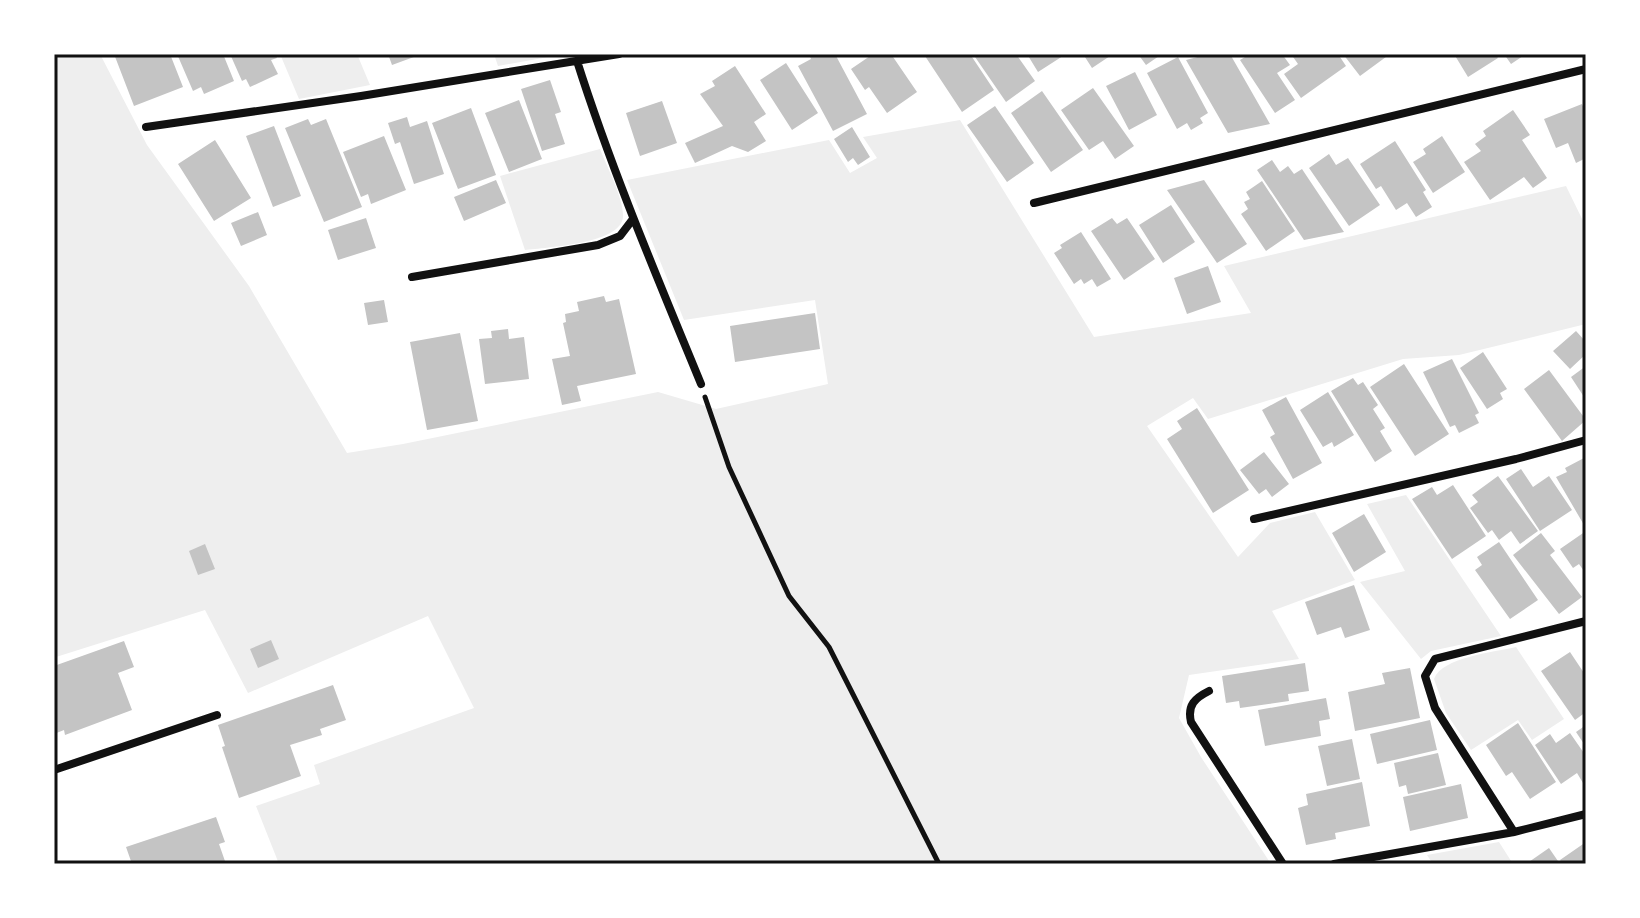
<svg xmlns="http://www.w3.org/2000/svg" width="1640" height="918" viewBox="0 0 1640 918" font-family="'Alegreya Sans',sans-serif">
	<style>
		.green { fill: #eee }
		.building { fill: #c4c4c4 }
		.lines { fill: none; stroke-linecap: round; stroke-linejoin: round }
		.path { stroke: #111; stroke-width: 5 }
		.minor { stroke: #111; stroke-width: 8 }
		.neatline { fill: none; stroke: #111; stroke-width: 3 }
	</style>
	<rect width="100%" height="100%" fill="#fff"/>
	<path class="green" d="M54,54H100L147,145L249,286L347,453L403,444L658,392L716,409L828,384L815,300L684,320L627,180L829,140L850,173L877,158L863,137L960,120L1094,337L1251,313L1224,266L1566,186L1586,227V324L1459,355L1403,359L1208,419L1193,398L1147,426L1238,557L1270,523L1315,512L1355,580L1272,611L1299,659L1189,675L1179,718L1201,757L1271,864H279L256,806L320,784L314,765L474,708L428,616L248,693L205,610L56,657Z
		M280,54H357L370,85L299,99Z
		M494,54H565L498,66Z
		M600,149C607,167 622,195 623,214C626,244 546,247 525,250L500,176Z
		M1406,495L1501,636L1431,651L1421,659L1360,582L1405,571L1367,504Z
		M1516,647L1564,719L1532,740L1518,720L1471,750L1446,713L1434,679C1442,657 1495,652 1516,647Z
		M1499,842L1513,864H1433L1427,855Z"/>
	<path class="building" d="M114,54H170L183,87L134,106Z
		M177,54H223L234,81L204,94L201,87L193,91Z
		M230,54H275L277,58L271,60L278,74L250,87L246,79L242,81Z
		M388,54H422L392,65Z
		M809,54H835L867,114L833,131L798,66L811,59Z
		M873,54L879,57L891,54L917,92L887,113L869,87L865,90L851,69Z
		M928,54H970L994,90L962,112L925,56Z
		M973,54H1016L1035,81L1006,102Z
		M1027,54H1066L1038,72Z
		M1083,54H1113L1092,68Z
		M1138,54H1162L1146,65Z
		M1209,54H1230L1270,124L1228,133L1186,60Z
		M1250,54H1282L1290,65L1277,73L1295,100L1275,113L1240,60Z
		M1291,54H1338L1346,66L1301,98L1284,74L1298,64Z
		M1343,54H1390L1360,76Z
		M1454,54H1495L1498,58L1468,77Z
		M1504,54H1526L1511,64Z
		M1178,57L1208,113L1200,118L1203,123L1191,130L1187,123L1177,129L1147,73Z
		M786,63L818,113L792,130L760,80Z
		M735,66L766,114L754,122L766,141L748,152L732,146L695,163L685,143L723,126L700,94L715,86L712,81Z
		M1135,72L1157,115L1129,130L1106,86Z
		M550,80L561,112L555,114L565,144L542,151L521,89Z
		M1093,88L1134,146L1115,159L1103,141L1089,150L1061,110Z
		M1042,91L1083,150L1051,172L1011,113Z
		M519,100L542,159L509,172L485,113Z
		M662,101L677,143L640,156L626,113Z
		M1582,104L1586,113V158L1576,163L1568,143L1556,148L1544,119Z
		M995,106L1034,163L1007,182L967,125Z
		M471,108L496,175L458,189L432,123Z
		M1513,110L1530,135L1522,140L1547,178L1533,188L1524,177L1490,200L1464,162L1481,151L1475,144L1486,136L1483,131Z
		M407,117L410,127L427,121L444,174L414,184L400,142L395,144L388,123Z
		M308,119L311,125L326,119L362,207L324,222L285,128Z
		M274,126L301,196L273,207L246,136Z
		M852,127L870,157L858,165L853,158L848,162L834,139Z
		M384,136L406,190L371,204L368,194L361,197L343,152Z
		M1442,136L1465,172L1433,193L1413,162L1426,154L1423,149Z
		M215,140L251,198L214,221L178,164Z
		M1395,141L1426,190L1423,192L1432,207L1416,217L1407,203L1396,210L1381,186L1376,189L1360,164Z
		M1329,154L1336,165L1348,158L1380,205L1349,226L1309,168Z
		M1272,160L1280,172L1288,166L1294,174L1302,169L1344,232L1304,240L1257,170Z
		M496,180L506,203L464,221L454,197Z
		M1204,180L1247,244L1217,263L1167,190Z
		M1262,181L1295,231L1266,251L1241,214L1248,209L1244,202L1250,199L1246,192Z
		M1171,205L1195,242L1163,263L1139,225Z
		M258,212L267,235L241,246L231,223Z
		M366,218L376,248L338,260L328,230Z
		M1112,218L1117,224L1127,218L1155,259L1124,280L1091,231Z
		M1081,232L1111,279L1097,287L1092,279L1084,284L1081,279L1074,284L1054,253L1062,248L1060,245Z
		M1208,266L1221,302L1187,314L1174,278Z
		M604,296L606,302L619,299L636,374L577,386L581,401L562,405L552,359L570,356L563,323L566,322L565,314L579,311L577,302Z
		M384,300L388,322L368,325L364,303Z
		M815,313L820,349L735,362L730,326Z
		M508,329L509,339L524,337L529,379L485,384L479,339L492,338L491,331Z
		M1576,331L1586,342V354L1570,369L1553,351Z
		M460,333L478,421L427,430L410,342Z
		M1483,352L1507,389L1500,393L1503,399L1487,409L1460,368Z
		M1452,359L1479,413L1475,415L1479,423L1459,433L1455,425L1450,427L1423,372Z
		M1404,364L1449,434L1415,456L1370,387Z
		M1586,366V400L1571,377Z
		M1549,370L1586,420L1562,441L1524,389Z
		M1353,378L1358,385L1363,382L1378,405L1373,409L1385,428L1380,431L1392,451L1375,462L1331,391Z
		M1328,392L1354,435L1334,447L1332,442L1323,447L1300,410Z
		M1286,397L1322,463L1293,479L1270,437L1275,434L1262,410Z
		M1197,408L1249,490L1213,513L1167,439L1182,429L1177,421Z
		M1264,452L1289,484L1272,497L1266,489L1259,494L1240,470Z
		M1584,458L1586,524L1584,525L1556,477L1567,472L1565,468Z
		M1521,469L1533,487L1549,476L1572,510L1540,531L1506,479Z
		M1498,476L1538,531L1520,544L1511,531L1499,540L1492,530L1488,533L1470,508L1478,502L1472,495Z
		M1453,485L1486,536L1452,559L1412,499L1432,487L1437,495Z
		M1364,514L1386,552L1354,572L1332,533Z
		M1586,531V574L1579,564L1573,568L1560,549Z
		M1541,533L1555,551L1550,555L1582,597L1559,614L1513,555Z
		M1499,542L1538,600L1510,619L1475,570L1482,565L1477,557Z
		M205,544L215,569L198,575L189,551Z
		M1354,585L1370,630L1345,638L1341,627L1317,635L1305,602Z
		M271,640L279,659L258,668L250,649Z
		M124,641L134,667L118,673L132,710L65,735L64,730L54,734V666Z
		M1570,652L1586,676V712L1575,720L1541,671Z
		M1305,663L1309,691L1288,694L1289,701L1240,708L1239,701L1226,703L1222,676Z
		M1410,668L1420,718L1355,731L1348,692L1385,684L1382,673Z
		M333,685L346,720L320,729L322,735L290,745L301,776L239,798L222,747L225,746L218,725Z
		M1326,698L1330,719L1319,721L1321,736L1265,746L1258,710Z
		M1430,720L1437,750L1377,764L1370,734Z
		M1518,723L1556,782L1530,799L1512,772L1506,776L1486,745Z
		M1586,725V747L1576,732Z
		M1570,733L1586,756V781L1583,783L1577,773L1561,784L1535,745L1550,734L1556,743Z
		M1352,739L1360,779L1327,786L1318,746Z
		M1438,753L1446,785L1408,794L1406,785L1399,787L1394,763Z
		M1362,782L1370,826L1335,833L1336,839L1306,845L1298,808L1308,805L1306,794Z
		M1461,784L1468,818L1410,831L1403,797Z
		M216,817L225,842L219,844L226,864H132L126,847Z
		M1586,842V864H1563L1560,860Z
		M1549,848L1560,864H1526Z"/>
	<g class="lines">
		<path class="path" d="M705,397L729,467L789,596L829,647L939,864"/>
		<path class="minor" d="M577,61C612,171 657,277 701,384
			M146,127L361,96L619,54
			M1034,203L1586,69
			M412,277L598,245L620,236L633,219
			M1254,519L1516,459L1586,440
			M1209,691C1195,698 1187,705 1191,722L1283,864
			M54,770L217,715
			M1514,832L1435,708L1425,676L1435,659L1586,621
			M1334,864L1514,832L1586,814"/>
	</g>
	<rect width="1640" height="918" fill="none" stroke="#ffffff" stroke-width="112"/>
	<rect x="56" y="56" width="1528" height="806" class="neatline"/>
</svg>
